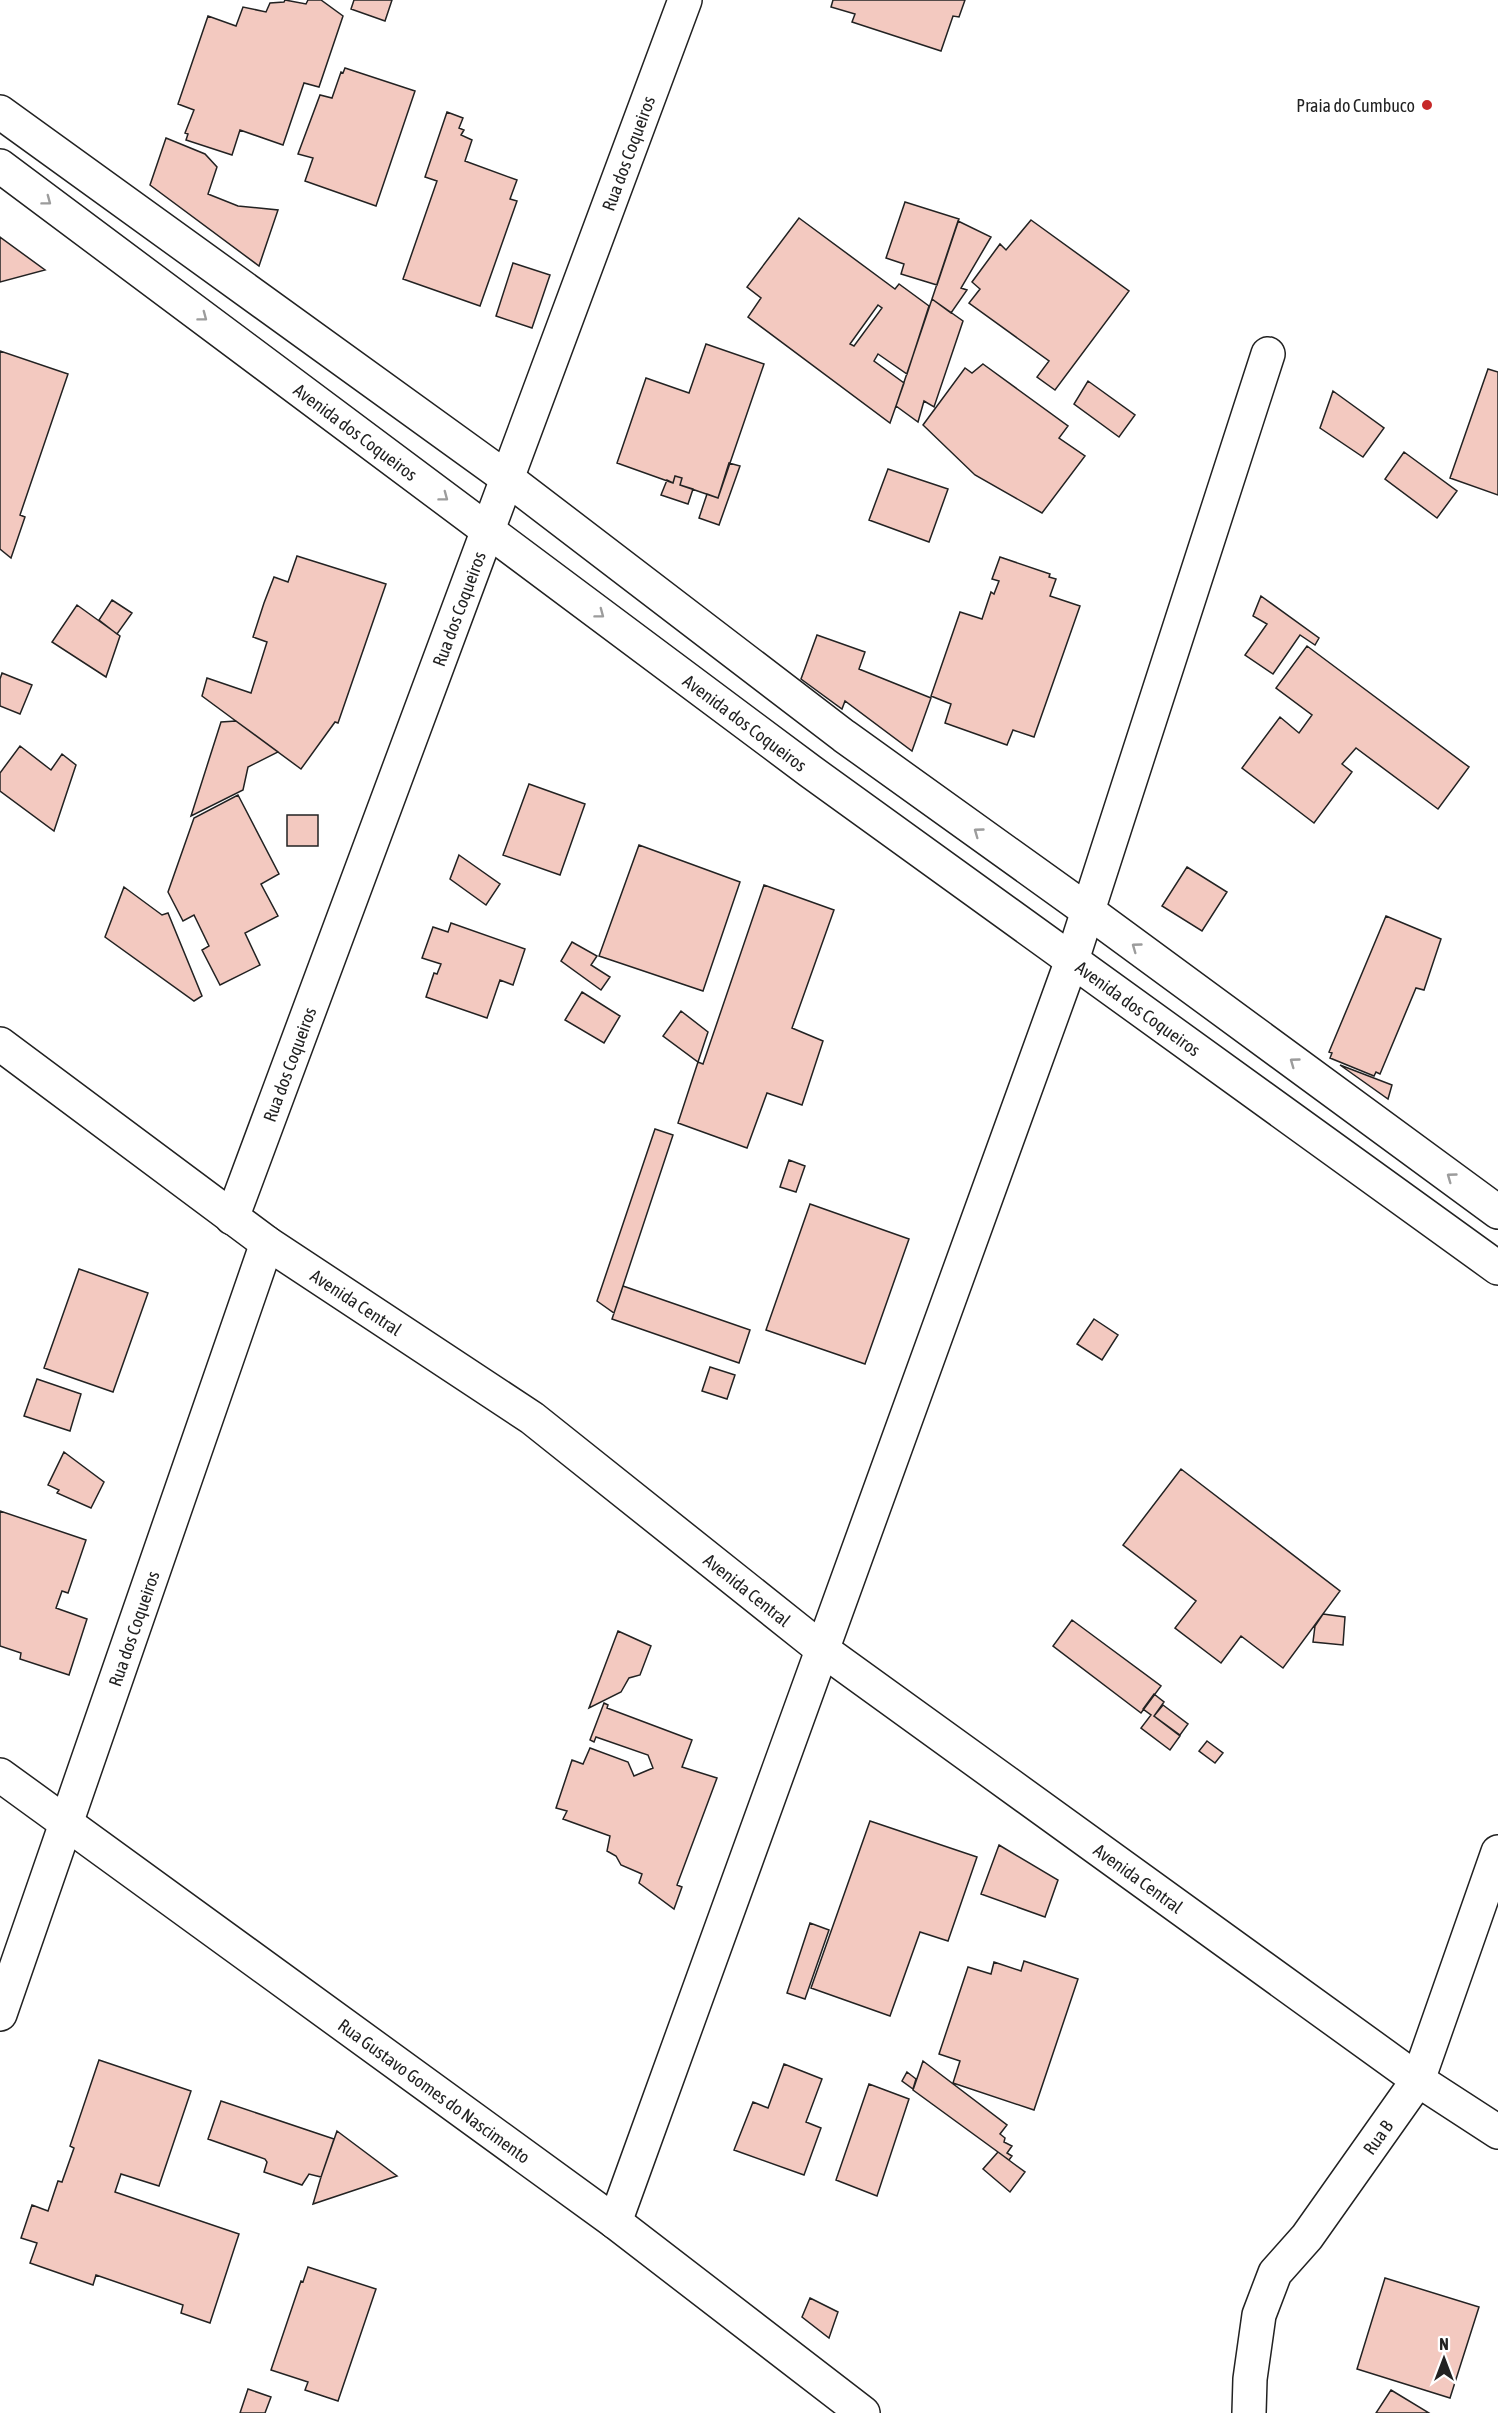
<svg xmlns="http://www.w3.org/2000/svg" width="1498" height="2413" viewBox="0 0 1498 2413" font-family="'Asap Condensed',sans-serif">
	<style>
		.building { fill: #f3c9c0; stroke: #222; stroke-width: 1.5; fill-rule: evenodd }
		.lines { fill: none; stroke-linecap: round; stroke-linejoin: round }
		.street-casing { stroke: #222; stroke-width: 36 }
		.secondary-casing { stroke: #222; stroke-width: 36 }
		.street { stroke: #fff; stroke-width: 33 }
		.secondary { stroke: #fff; stroke-width: 33 }
		.oneway { stroke: #9c9c9c }
		.poi-dot { fill: #c62828; stroke: #fff; stroke-width: 2 }
		.labels { text-anchor: middle; dominant-baseline: central; stroke-width: 4.5; stroke-linejoin: round; paint-order: stroke }
		.poi-label { font-size: 18px; fill: #222; stroke: #fff; text-anchor: end }
		.street-label { font-size: 18px; fill: #222; stroke: #fff }
	</style>
	<rect width="100%" height="100%" fill="#fff"/>
	<path class="building" d="M285,0L306,4L308,0H321L343,16L319,87L304,83L283,145L240,130L232,155L186,140L188,134L185,133L194,110L178,104L208,16L236,26L243,7L266,12L270,3L284,2Z
		M354,0H392L385,21L351,9Z
		M833,0H965L959,17L953,16L941,51L852,22L855,14L831,7Z
		M345,68L415,91L376,206L305,181L313,158L298,154L320,95L332,98L341,72L343,73Z
		M447,112L463,118L459,128L464,130L461,135L472,140L465,161L517,180L510,199L517,201L480,306L403,279L437,181L425,177Z
		M166,138L205,154L217,167L208,194L238,206L278,210L259,266L150,185Z
		M905,202L959,219L937,285L901,274L904,264L886,258Z
		M799,218L895,289L899,284L929,306L907,374L878,354L874,361L904,383L890,423L748,317L761,298L747,287ZM878,305L882,308L854,346L850,344Z
		M1031,220L1129,291L1055,390L1037,377L1049,361L969,303L980,289L972,282L1000,244L1006,250Z
		M958,221L991,237L961,288L967,290L951,313L932,299Z
		M0,237L45,270L0,282Z
		M513,263L550,275L532,328L496,316Z
		M932,299L963,321L934,407L924,401L918,422L896,406Z
		M706,344L764,364L718,498L680,485L682,478L675,476L673,483L617,463L646,378L689,393Z
		M0,351L68,374L20,515L25,517L11,558L0,549Z
		M983,364L1068,426L1059,438L1085,456L1042,513L975,475L923,425L965,368L972,373Z
		M1488,369L1498,372V495L1450,478Z
		M1088,381L1135,415L1119,437L1074,404Z
		M1333,391L1384,428L1363,457L1320,428Z
		M1404,452L1457,491L1437,518L1385,479Z
		M729,463L740,466L719,525L699,518L707,494L718,498Z
		M888,469L948,489L929,542L869,520Z
		M675,476L682,478L680,485L693,489L688,504L661,495L667,480L673,483Z
		M297,556L386,584L338,723L335,722L301,769L202,696L207,678L251,693L267,642L253,637L264,603L274,577L288,582Z
		M1000,557L1050,574L1049,577L1056,579L1050,596L1080,606L1034,737L1013,730L1007,745L945,723L951,704L931,696L960,612L982,619L991,592L994,594L999,581L992,579Z
		M1261,596L1319,638L1315,645L1300,635L1273,674L1245,655L1267,624L1253,616Z
		M112,600L132,613L117,634L99,620Z
		M77,605L120,636L106,677L52,642Z
		M817,635L865,652L859,669L931,698L912,751L845,701L842,709L801,679Z
		M1307,646L1469,767L1438,809L1356,748L1342,764L1352,772L1314,823L1242,768L1280,717L1299,733L1312,715L1276,688Z
		M2,673L32,685L20,714L0,706V679Z
		M236,721L278,752L248,767L243,790L191,816L221,722Z
		M20,746L51,770L62,754L76,765L54,831L0,791V773Z
		M529,784L585,804L560,875L503,855Z
		M238,795L279,874L261,884L278,916L245,933L260,965L220,985L202,950L209,946L194,915L183,921L168,892L194,818Z
		M287,815H318V846H287Z
		M639,845L740,882L703,991L599,956Z
		M459,855L500,884L486,905L450,879Z
		M1187,867L1227,892L1202,931L1162,906Z
		M764,885L834,910L792,1028L823,1041L802,1105L767,1093L747,1148L678,1123L698,1062L703,1064Z
		M124,887L162,915L168,913L202,996L194,1001L105,937Z
		M1386,916L1441,939L1424,990L1416,988L1380,1074L1376,1072L1374,1076L1330,1058L1332,1053L1329,1052Z
		M451,923L525,949L513,985L500,980L487,1018L426,997L434,973L437,974L441,964L422,958L433,927L448,932Z
		M572,942L597,956L591,965L610,977L601,990L561,961Z
		M582,992L620,1016L604,1043L565,1020Z
		M681,1011L708,1032L698,1062L663,1036Z
		M1340,1065L1392,1085L1388,1099Z
		M655,1129L673,1135L614,1313L597,1301Z
		M789,1160L805,1166L796,1192L780,1187Z
		M810,1204L909,1239L865,1364L766,1330Z
		M79,1269L148,1293L113,1392L44,1368Z
		M623,1286L750,1330L739,1363L612,1319Z
		M1094,1319L1118,1335L1102,1360L1077,1344Z
		M710,1367L735,1375L727,1399L702,1391Z
		M37,1379L81,1394L70,1431L24,1416Z
		M64,1452L104,1482L91,1508L57,1493L59,1490L48,1485Z
		M1181,1469L1340,1591L1283,1668L1241,1636L1221,1663L1175,1628L1196,1601L1123,1545Z
		M0,1511L86,1540L68,1593L62,1591L56,1608L87,1619L69,1675L20,1659L21,1653L0,1646Z
		M1323,1614L1345,1617L1343,1645L1313,1642L1315,1626Z
		M1072,1620L1161,1686L1141,1713L1053,1646Z
		M618,1631L651,1646L640,1675L629,1678L621,1692L589,1708Z
		M1154,1694L1164,1702L1154,1716L1180,1736L1170,1750L1141,1728L1151,1715L1143,1709Z
		M604,1703L608,1705L607,1708L692,1740L682,1767L717,1778L677,1885L682,1887L674,1909L639,1883L642,1874L621,1865L616,1856L607,1851L610,1836L563,1819L567,1811L556,1808L572,1760L583,1764L590,1748L628,1762L634,1776L653,1768L648,1755L596,1737L594,1742L590,1740Z
		M1163,1705L1188,1724L1180,1735L1154,1716Z
		M1207,1741L1223,1753L1215,1763L1199,1751Z
		M870,1821L977,1857L948,1941L920,1932L890,2016L811,1988Z
		M999,1845L1058,1880L1045,1917L981,1894Z
		M810,1923L829,1930L805,1999L787,1993Z
		M1024,1961L1078,1979L1034,2110L953,2083L960,2061L939,2054L968,1967L991,1974L994,1962L1021,1971Z
		M99,2060L191,2091L159,2186L121,2174L115,2192L239,2234L210,2323L181,2313L183,2305L96,2275L93,2285L30,2263L37,2243L21,2238L32,2205L48,2211L58,2181L62,2182L74,2148L70,2146Z
		M923,2061L1007,2125L1000,2134L1005,2138L1004,2142L1012,2146L1007,2153L1012,2156L1009,2160L913,2090Z
		M784,2064L822,2079L806,2122L821,2128L804,2175L734,2150L753,2102L768,2108Z
		M907,2072L916,2079L913,2089L902,2081Z
		M869,2084L909,2099L877,2196L836,2180Z
		M221,2101L334,2139L321,2177L309,2174L302,2185L264,2172L267,2162L265,2159L208,2139Z
		M337,2131L397,2176L313,2204L321,2177Z
		M998,2152L1025,2172L1010,2192L983,2169Z
		M308,2267L376,2289L338,2401L305,2390L308,2382L271,2370L301,2281L303,2282Z
		M1385,2278L1479,2307L1450,2398L1357,2369Z
		M810,2298L838,2312L829,2338L802,2317Z
		M248,2389L271,2397L265,2413H240Z
		M1391,2390L1429,2413H1376Z"/>
	<g class="lines">
		<defs>
			<g id="street">
				<path id="s1" d="M0,1044L267,1243L532,1418L823,1650L1418,2080L1498,2132"/>
				<path id="s2" d="M232,1218L685,0"/>
				<path id="s3" d="M0,1775L615,2222L863,2413"/>
				<path id="s4" d="M0,2014L267,1243"/>
				<path d="M615,2222L1072,960L1268,354"/>
				<path id="s5" d="M1249,2413L1250,2379L1259,2315L1275,2273L1307,2237L1418,2080L1498,1852"/>
			</g>
			<g id="secondary">
				<path d="M0,112L508,479L844,736L1088,911L1498,1212"/>
				<path id="s6" d="M0,166L810,771L1498,1268"/>
			</g>
		</defs>
		<use href="#street" class="street-casing"/>
		<use href="#secondary" class="secondary-casing"/>
		<use href="#street" class="street"/>
		<use href="#secondary" class="secondary"/>
	</g>
	<defs><path id="oneway-chevron" d="M-2-3.5L2.5 0L-2 3.5" fill="none" stroke-width="1.6" stroke-linecap="round" stroke-linejoin="round" transform="scale(1.5)"/></defs>
	<g class="oneway">
		<use href="#oneway-chevron" transform="translate(47 201) rotate(37)"/>
		<use href="#oneway-chevron" transform="translate(203 317) rotate(37)"/>
		<use href="#oneway-chevron" transform="translate(444 497) rotate(37)"/>
		<use href="#oneway-chevron" transform="translate(600 614) rotate(37)"/>
		<use href="#oneway-chevron" transform="translate(978 832) rotate(-144)"/>
		<use href="#oneway-chevron" transform="translate(1136 947) rotate(-144)"/>
		<use href="#oneway-chevron" transform="translate(1294 1062) rotate(-144)"/>
		<use href="#oneway-chevron" transform="translate(1451 1177) rotate(-144)"/>
	</g>
	<circle class="poi-dot" cx="1427" cy="105" r="6"/>
	<g class="labels">
		<g class="poi-label">
			<text x="1415" y="105">Praia do Cumbuco</text>
		</g>
		<g class="street-label">
			<text stroke="none"><textPath href="#s2" startOffset="1136">Rua dos Coqueiros</textPath></text>
			<text stroke="none"><textPath href="#s6" startOffset="444">Avenida dos Coqueiros</textPath></text>
			<text stroke="none"><textPath href="#s2" startOffset="650">Rua dos Coqueiros</textPath></text>
			<text stroke="none"><textPath href="#s6" startOffset="930">Avenida dos Coqueiros</textPath></text>
			<text stroke="none"><textPath href="#s6" startOffset="1416">Avenida dos Coqueiros</textPath></text>
			<text stroke="none"><textPath href="#s2" startOffset="164">Rua dos Coqueiros</textPath></text>
			<text stroke="none"><textPath href="#s1" startOffset="440">Avenida Central</textPath></text>
			<text stroke="none"><textPath href="#s1" startOffset="926">Avenida Central</textPath></text>
			<text stroke="none"><textPath href="#s4" startOffset="408">Rua dos Coqueiros</textPath></text>
			<text stroke="none"><textPath href="#s1" startOffset="1412">Avenida Central</textPath></text>
			<text stroke="none"><textPath href="#s3" startOffset="537">Rua Gustavo Gomes do Nascimento</textPath></text>
			<text stroke="none"><textPath href="#s5" startOffset="314">Rua B</textPath></text>
		</g>
	</g>
	<g transform="translate(1444 2359)" stroke="#ffffff" stroke-width="4.5" paint-order="stroke">
	<path d="M0-4.5L10 22L0 15L-10 22Z" fill="#222222"/>
	<text y="-9" font-size="16" font-weight="bold" text-anchor="middle" fill="#222222">N</text>
	</g>
</svg>
